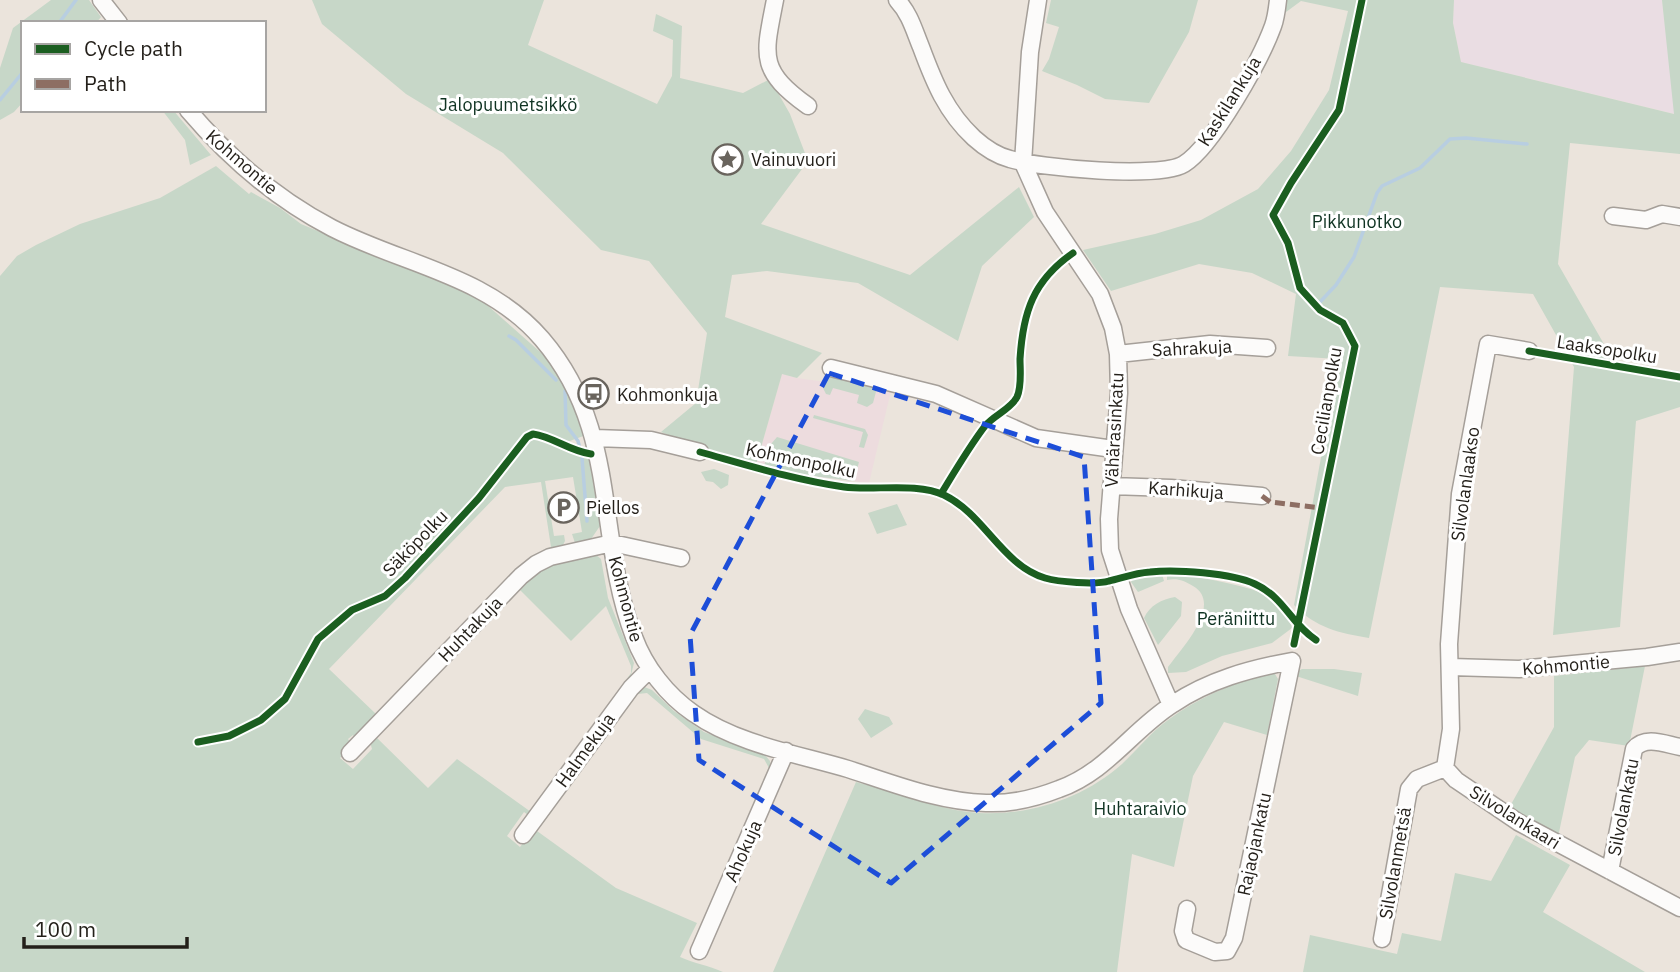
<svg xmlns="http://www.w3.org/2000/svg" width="1680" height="972" viewBox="0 0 1680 972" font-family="'IBM Plex Sans',sans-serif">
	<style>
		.industrial { fill: #eadde3 }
		.education { fill: #eddcde }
		.green { fill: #c7d7c8 }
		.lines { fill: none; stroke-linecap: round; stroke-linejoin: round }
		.stream { stroke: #b8cee1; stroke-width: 3.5 }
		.minor-casing { stroke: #a59f99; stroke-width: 19 }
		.minor { stroke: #fcfbfa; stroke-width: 16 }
		.quiet { stroke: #8d6e63; stroke-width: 5; stroke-dasharray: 10 5; stroke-linecap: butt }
		.cycleway-casing { stroke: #fff; stroke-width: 11 }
		.cycleway { stroke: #1b5e20; stroke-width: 7 }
		.marked { fill: none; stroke: #1d4ed8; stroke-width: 5; stroke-dasharray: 14 9; stroke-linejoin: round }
		.labels { text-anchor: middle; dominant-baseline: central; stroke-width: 6; stroke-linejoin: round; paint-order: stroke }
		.street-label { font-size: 18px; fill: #231f19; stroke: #fff }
		.park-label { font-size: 18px; fill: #0f3322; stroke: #fff }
		.poi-label { font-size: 18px; fill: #231f19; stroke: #fff; text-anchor: start }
	</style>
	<rect width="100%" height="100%" fill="#ebe4dc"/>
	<path class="industrial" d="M1454,0H1662L1675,114L1461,62L1453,23Z"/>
	<path class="education" d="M782,374L797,378L891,391L869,483L812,476L756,465Z"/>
	<path class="green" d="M51,0H89L101,17L96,23H23V102L14,112L0,120V68L13,28Z
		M312,0H544L528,45L657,104L672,76L673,40L653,31L656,14L682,26L680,78L743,93L770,79L790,114L808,161L761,224L910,275L1019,187L1034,217L982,266L958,341L858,283L767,271L732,275L725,317L822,353L797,378L782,374L756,465L703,449L661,432L696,403L707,333L649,261L601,250L503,153L406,94L322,24Z
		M1051,0H1198L1189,32L1149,103L1105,99L1077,85L1042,71L1049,59L1059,27L1046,23Z
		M1284,0H1454L1453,23L1461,62L1674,114L1662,0H1680V154L1570,143L1558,264L1616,365L1680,371V407L1636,421L1620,627L1553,635L1574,367L1533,294L1440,287L1369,638C1339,633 1316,628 1294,605L1339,359L1288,356L1296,294L1252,273L1199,264L1111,291L1083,250L1155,234L1201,220L1258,189L1291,151L1329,90L1348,11L1301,1L1282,15Z
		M162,110H173L211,155L190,165L185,140Z
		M216,166L249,194L251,192L280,208L301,224L478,297L547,358L561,377L586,435L559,445L575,454L589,456L600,526L591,539L593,541L575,543L572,534L582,532L573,477L545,481L554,536L564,535L565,541L562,547L547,553L545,549L551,547L541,482L505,487L329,669L376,714L396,693L398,697L354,737L353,735L348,739L352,745L340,758L353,769L372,749L370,742L396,716L376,737L428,788L457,759L531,812L528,815L524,812L507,836L520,847L549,809L552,811L537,831L616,888L697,923L680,957C695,964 708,965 723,972H0V276L17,256L36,245L80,224L160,198Z
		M827,377L875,383L877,388L873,403L867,407L857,403L859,395L833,388L830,395L826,394L823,388Z
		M814,415L865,429L868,435L864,448L859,447L863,432L813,418Z
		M777,437L859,462L854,481L804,475L764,466L771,444Z
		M714,469L729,475L728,485L721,489L713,482L706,481L701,472Z
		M897,504L907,525L877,534L868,513Z
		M595,554L601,559L608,598L634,663L631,675L634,677L627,686L624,683L631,673V666L606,606L571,641L517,587L550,562Z
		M1162,574L1164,581L1138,592L1131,582L1133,578Z
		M1167,574C1183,573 1244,585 1259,592C1272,597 1289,615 1292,628L1272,643L1222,656L1186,672L1168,673V667C1181,649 1224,604 1193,586C1184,581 1178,578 1167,580Z
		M1175,597L1182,602L1181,616L1158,645L1144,618C1149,606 1162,599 1175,597Z
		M1645,666L1629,746L1589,740L1575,757L1558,837L1509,808L1554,727V676Z
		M1302,669H1334L1362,673L1358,696L1296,676L1298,671Z
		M1268,674H1275L1278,679L1267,735L1224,722L1193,776L1174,867L1132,854L1117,972H773L856,782C897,792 937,810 979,813C1030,816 1084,798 1122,764C1138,749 1151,732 1168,720C1198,698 1231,683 1268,674Z
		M642,686L652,690L674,711L704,732L764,754L770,761L772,777L766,776L769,768L764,759L701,739L647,693L638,694L631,702L628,700Z
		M865,709L889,717L893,724L871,738L858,719Z
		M1516,835L1570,865L1543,912L1645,972H1303L1310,935L1397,954L1402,933L1441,941L1455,873L1491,881Z"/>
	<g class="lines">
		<path class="stream" d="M59,23L76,0
			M0,100L23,72
			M1319,303L1336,285L1354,257L1377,193L1382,186L1420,168L1450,139L1466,138L1527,144
			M509,336L516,340L556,380
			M565,391L566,425L578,441L580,449
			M582,458L587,521"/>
		<defs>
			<path id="minor" d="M101,0L119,23
				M775,0C764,56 758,70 808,106
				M897,0C910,14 914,30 921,47C934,82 946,112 974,138C984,147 998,156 1010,159C1039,168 1160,179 1184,164C1213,146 1261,59 1273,26C1276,18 1277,9 1278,0
				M1038,0L1030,52L1023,163L1045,212L1100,294L1113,328L1118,354L1119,393L1109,519L1110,550L1129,609L1171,705
				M188,110C229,158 276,199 332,228C404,265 487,275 542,339C620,430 595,534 634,637C645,667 667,695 693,713C737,744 797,754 848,769C892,783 939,802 986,803C1010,804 1036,798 1059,789C1107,772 1132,730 1173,704C1209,680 1249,669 1292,661L1234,938L1227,951L1215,952L1186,940L1183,931L1187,909
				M1613,216L1646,220L1662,214L1680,217
				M1529,351L1488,344L1460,494L1449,644L1451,729L1445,768L1456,780L1518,822L1680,908
				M1118,354L1210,344L1267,348
				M831,368L936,394L1036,438L1113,449
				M595,438L651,440L700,452
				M1111,486L1171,488L1262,496
				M1451,667L1519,669L1647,657L1680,652
				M350,753L521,576L536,564L550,557L612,543L681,558
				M523,835L631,688L650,669
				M1610,871L1634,749C1645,735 1665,744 1680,747
				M1382,939L1409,789L1417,779L1445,768
				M699,951L786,751"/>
		</defs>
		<use href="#minor" class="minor-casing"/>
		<use href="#minor" class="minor"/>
		<path class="quiet" d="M1262,496L1270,502L1322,508"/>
		<defs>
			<path id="cycleway" d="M1529,351L1680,377
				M700,452C747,465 795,480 844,487C873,491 917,482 944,495C984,514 1002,565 1045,578C1058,582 1096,585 1109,581C1122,578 1135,573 1150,572C1175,569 1232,573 1255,584C1285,598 1290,623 1316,640
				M941,494C955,471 969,447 985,426C994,415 1011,409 1017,397C1022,386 1020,370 1020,359C1023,312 1033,281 1073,253
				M1294,644L1355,346L1343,323L1320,310L1300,288L1288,243L1273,215L1291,183L1339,110L1362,0
				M198,742L229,736L261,720L285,699L318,639L352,610L385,596L405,578L479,498L527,437L533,434C554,437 569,451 591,454"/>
		</defs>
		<use href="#cycleway" class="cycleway-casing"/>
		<use href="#cycleway" class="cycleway"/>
	</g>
	<path class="marked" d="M829,373L1084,457L1101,703L891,883L699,760L690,635Z"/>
	<defs>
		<symbol id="sight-ring" viewBox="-11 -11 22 22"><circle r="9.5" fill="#fff" stroke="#69645d" stroke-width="1.5"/><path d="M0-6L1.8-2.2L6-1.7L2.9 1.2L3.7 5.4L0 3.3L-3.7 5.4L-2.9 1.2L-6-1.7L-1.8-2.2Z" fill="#69645d"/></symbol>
		<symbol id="bus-ring" viewBox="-11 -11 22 22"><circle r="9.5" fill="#fff" stroke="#69645d" stroke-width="1.5"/><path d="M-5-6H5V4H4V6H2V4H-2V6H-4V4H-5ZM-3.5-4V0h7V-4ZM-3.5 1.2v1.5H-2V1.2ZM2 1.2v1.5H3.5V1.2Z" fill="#69645d"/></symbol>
		<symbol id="parking-ring" viewBox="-11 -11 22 22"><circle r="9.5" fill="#fff" stroke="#69645d" stroke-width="1.5"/><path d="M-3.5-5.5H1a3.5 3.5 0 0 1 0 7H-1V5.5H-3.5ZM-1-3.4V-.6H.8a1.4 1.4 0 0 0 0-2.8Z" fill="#69645d"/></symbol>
	</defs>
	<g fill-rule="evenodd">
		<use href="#sight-ring" x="710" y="142" width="35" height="35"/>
		<use href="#bus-ring" x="576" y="376" width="35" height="35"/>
		<use href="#parking-ring" x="546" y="490" width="35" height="35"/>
	</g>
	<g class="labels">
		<g class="street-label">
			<text transform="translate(1229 101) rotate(-58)">Kaskilankuja</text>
			<text transform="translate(242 162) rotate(41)">Kohmontie</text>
			<text transform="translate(1192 348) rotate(-3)">Sahrakuja</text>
			<text transform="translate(1607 349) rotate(9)">Laaksopolku</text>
			<text transform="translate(1326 401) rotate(-80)">Cecilianpolku</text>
			<text transform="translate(1114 430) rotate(-87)">Vähärasinkatu</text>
			<text transform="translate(801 460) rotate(12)">Kohmonpolku</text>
			<text transform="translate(1465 484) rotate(-82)">Silvolanlaakso</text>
			<text transform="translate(1186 490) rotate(4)">Karhikuja</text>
			<text transform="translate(415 543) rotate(-46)">Säköpolku</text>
			<text transform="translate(626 599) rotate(75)">Kohmontie</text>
			<text transform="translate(470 629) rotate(-46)">Huhtakuja</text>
			<text transform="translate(1566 665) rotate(-5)">Kohmontie</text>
			<text transform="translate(585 750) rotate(-54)">Halmekuja</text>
			<text transform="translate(1623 807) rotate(-79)">Silvolankatu</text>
			<text transform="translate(1515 817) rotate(32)">Silvolankaari</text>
			<text transform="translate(1254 844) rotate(-78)">Rajaojankatu</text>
			<text transform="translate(743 851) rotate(-66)">Ahokuja</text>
			<text transform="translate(1395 863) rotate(-80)">Silvolanmetsä</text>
		</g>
		<g class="park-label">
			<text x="508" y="104">Jalopuumetsikkö</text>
			<text x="1357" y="221">Pikkunotko</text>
			<text x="1236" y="618">Peräniittu</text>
			<text x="1140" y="808">Huhtaraivio</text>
		</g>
		<g class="poi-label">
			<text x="751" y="159">Vainuvuori</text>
			<text x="617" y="394">Kohmonkuja</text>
			<text x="586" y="507">Piellos</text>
		</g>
	</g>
	<rect x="21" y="21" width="245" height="91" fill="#ffffff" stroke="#a7a5a3" stroke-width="2"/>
	<rect x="35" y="44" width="35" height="10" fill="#1b5e20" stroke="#a7a5a3" stroke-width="2"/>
	<text x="84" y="56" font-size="21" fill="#231f19">Cycle path</text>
	<rect x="35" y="79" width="35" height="10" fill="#8d6e63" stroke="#a7a5a3" stroke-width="2"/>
	<text x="84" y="91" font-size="21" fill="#231f19">Path</text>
	<path d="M24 937v10h163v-10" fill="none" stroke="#231f19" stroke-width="3.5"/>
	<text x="35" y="937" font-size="21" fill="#231f19" stroke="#ffffff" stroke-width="5" paint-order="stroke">100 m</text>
</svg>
